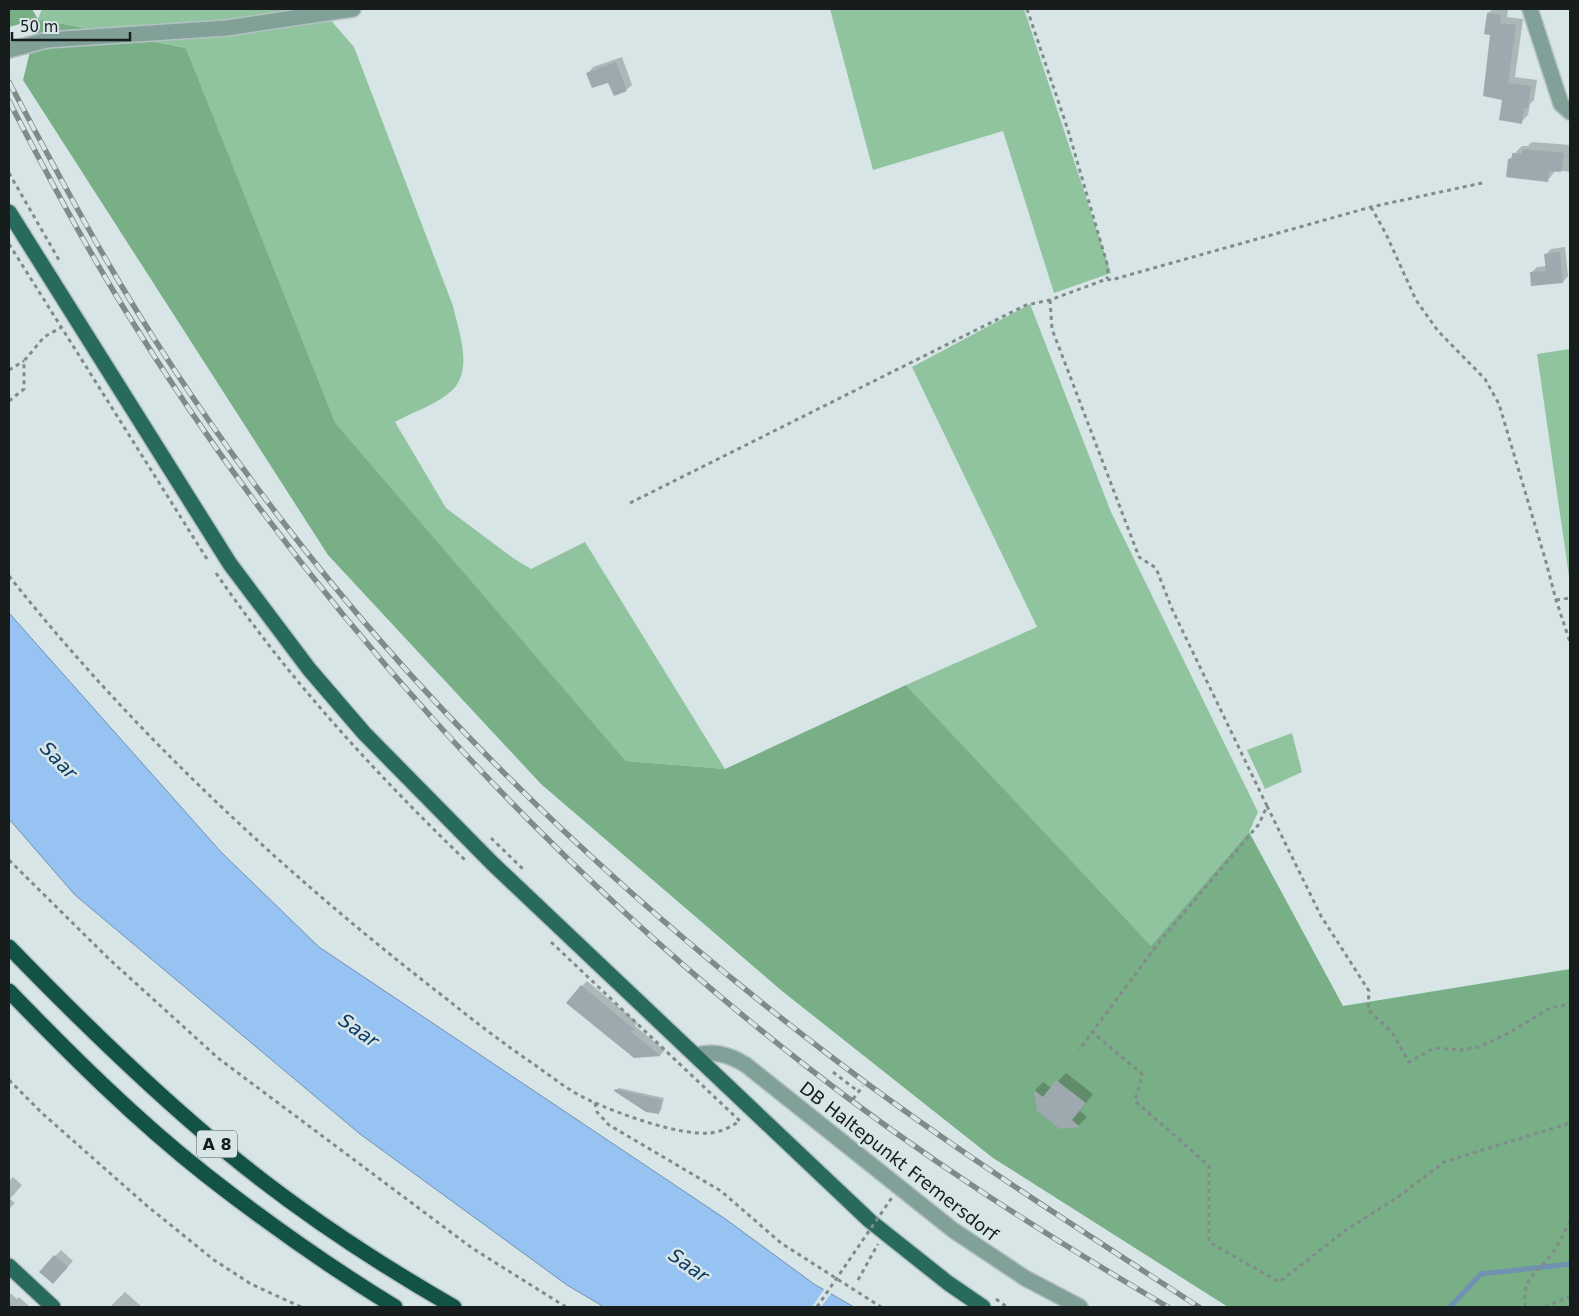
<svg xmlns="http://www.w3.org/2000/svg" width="1579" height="1316" viewBox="0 0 1579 1316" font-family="'DejaVu Sans',sans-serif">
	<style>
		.green { fill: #90c49e }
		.forest { fill: #78af87 }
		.water { fill: #97c3f3; stroke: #7191b2 }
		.pier { fill: #d7e5e6 }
		.shadow { fill: #0003 }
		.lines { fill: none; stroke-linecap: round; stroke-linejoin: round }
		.stream { stroke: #7191b2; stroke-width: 5 }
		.building { fill: #9da9ae }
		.minor-casing { stroke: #b4c1c2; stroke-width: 18 }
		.major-casing { stroke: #b4c1c2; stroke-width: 18 }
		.highway-casing { stroke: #b4c1c2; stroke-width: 18 }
		.path { stroke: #818b8c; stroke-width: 3; stroke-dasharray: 4 4; stroke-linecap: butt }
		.minor { stroke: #81a198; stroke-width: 15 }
		.major { stroke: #286a5c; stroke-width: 15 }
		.highway { stroke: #135347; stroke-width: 15 }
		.rail-casing { stroke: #808a8b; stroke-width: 5.5 }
		.rail { stroke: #d7e5e6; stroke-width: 4; stroke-dasharray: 11; stroke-linecap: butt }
		.path-bridge { stroke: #818b8c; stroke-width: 3; stroke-dasharray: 4 4; stroke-linecap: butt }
		.labels { text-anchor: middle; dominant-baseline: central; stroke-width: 5; stroke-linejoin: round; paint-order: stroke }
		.shield { fill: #d7e5e6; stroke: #515859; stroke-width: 1 }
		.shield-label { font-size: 16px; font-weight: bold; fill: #171c1c }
		.street-label { font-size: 18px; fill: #171c1c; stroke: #d7e5e6 }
		.water-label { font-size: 19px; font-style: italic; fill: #0c3a66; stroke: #d7e5e6 }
	</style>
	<rect width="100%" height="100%" fill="#d7e5e6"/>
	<path class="green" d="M42,9H321L354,47L453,306C459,333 475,373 449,393C434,406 412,412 395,422L446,508L513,558L531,569L585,542L725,769L626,761L334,423L186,48L38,19Z
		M830,9H1024L1111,273L1054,293L1003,131L873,170Z
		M1030,304L1111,512L1258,812L1249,832L1151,947L906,685L1037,627L912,367Z
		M1570,349V576H1569L1537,354Z
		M1292,733L1302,772L1265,789L1247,750Z"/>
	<path class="forest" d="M9,9H32L38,19L186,48L335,423L626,761L725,769L906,685L1151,946L1249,832L1343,1006L1570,969V1307H1228L993,1158L782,991L541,784L328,555L23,80L38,19L9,27Z"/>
	<path class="water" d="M9,613L221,852L319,947L724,1218L814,1284L854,1307H604L567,1285L360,1134L75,895L9,819Z"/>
	<path class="pier" d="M825,1288L832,1292L821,1307H812Z"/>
	<path class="shadow" d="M1493,9H1508L1507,17L1523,19L1515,77L1537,80L1534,100L1530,104L1528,115L1521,122L1503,99L1488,13Z
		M622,57L632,85L626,90L588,73L593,67Z
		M1532,142L1570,145V172L1556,170L1547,181L1509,159L1522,146H1528Z
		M1565,247L1568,276L1563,282L1533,285L1531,273L1537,267L1547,266L1546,254L1551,249Z
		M587,981L638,1023L635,1026L665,1050L660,1055L634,1057L582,986Z
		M1066,1073L1093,1094L1080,1111L1087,1117L1079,1125L1061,1128L1039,1110L1035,1090L1043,1082L1051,1088Z
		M619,1088L664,1098L661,1110L658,1113L616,1090Z
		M13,1177L22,1185L10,1199L15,1203L9,1209V1181Z
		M61,1250L73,1261L58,1277L41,1271Z
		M9,1292L17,1299L19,1297L30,1307H9Z
		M125,1292L142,1307H110Z"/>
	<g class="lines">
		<path class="stream" d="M1450,1307L1481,1274L1570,1264"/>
	</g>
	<path class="building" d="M1487,13L1501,15L1500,23L1516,25L1508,83L1531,86L1528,108H1524L1522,124L1499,120L1502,100L1483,96L1490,35L1484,34Z
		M616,62L627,91L614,96L608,83L592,88L586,73Z
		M1523,149L1564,153L1561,172L1549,171L1548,182L1506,177L1508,159H1512V153L1522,154Z
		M1560,252L1563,283L1531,286L1530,272L1546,271L1544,254Z
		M581,985L634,1029L631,1032L661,1056L634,1058L566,1003Z
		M1056,1080L1086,1103L1072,1120L1080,1127L1060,1129L1037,1111L1034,1090L1043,1097Z
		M615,1089L662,1100L659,1114L646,1112L614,1091Z
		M54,1255L68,1267L53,1284L39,1272Z"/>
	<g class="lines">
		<defs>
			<path id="minor" d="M1530,9L1561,104L1570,112
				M9,50L47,40L227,28L353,9
				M695,1055C716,1051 728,1054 746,1065L953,1230L1025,1278L1080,1307"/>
			<path id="major" d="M9,212L230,564L309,669L364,733L492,863L870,1221L948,1283L983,1307
				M9,1266L53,1307"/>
			<path id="highway" d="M9,947C77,1017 147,1086 223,1149C294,1208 374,1261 454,1307
				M9,991C71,1055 135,1119 206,1175C266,1222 330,1267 395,1307"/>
		</defs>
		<use href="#minor" class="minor-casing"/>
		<use href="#major" class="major-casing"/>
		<use href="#highway" class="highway-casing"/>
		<path class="path" d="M1027,9L1068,130L1108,267L1107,279
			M9,173L59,260
			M1371,207L1386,234L1416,300L1438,331L1485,379L1499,404L1546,562L1556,600L1570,642
			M9,244L207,559
			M1050,300L1052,329L1139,557L1156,568L1172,609L1267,806L1259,824L1160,941L1079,1050
			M9,370L24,361
			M9,401L24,389V361L44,337L62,327
			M630,503L1026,305L1050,300L1107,279L1111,280L1371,207L1482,183
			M216,573C288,678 373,771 465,860
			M9,576C135,735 287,876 448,1000C475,1022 503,1043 532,1063C551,1076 570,1092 591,1101C619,1114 680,1136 710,1133C720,1132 731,1127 740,1121
			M1556,600L1570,598
			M1267,806L1321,916L1369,991L1368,1010L1391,1031L1409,1062L1434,1048L1461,1050L1479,1047L1507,1034L1550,1008L1570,1004
			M491,838L524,870
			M9,860L109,959L218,1058L472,1248L566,1307
			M551,942L742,1123
			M1091,1031L1142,1074L1135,1101L1209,1166V1242L1279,1282L1346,1230L1398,1197L1444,1162L1570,1123
			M833,1072L859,1092
			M9,1080L43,1114L146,1205L214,1260L251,1284L301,1307
			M809,1099L819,1087
			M853,1099L863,1086
			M595,1103L597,1112L609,1125L721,1191L781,1243L881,1307
			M858,1280L878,1244
			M996,1299L1007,1307
			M1525,1307C1523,1275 1534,1277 1550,1256C1559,1246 1563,1233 1570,1222
			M1545,1307L1570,1296"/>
		<use href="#minor" class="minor"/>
		<use href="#major" class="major"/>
		<use href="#highway" class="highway"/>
		<defs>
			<path id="rail" d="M9,82C36,133 63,184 92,235C147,333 211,428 280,518C435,721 622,897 825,1052C945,1144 1073,1225 1199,1307
				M9,101C45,171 83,242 125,310C302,597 540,859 806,1066C921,1156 1042,1233 1168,1307"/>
		</defs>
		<use href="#rail" class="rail-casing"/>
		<use href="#rail" class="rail"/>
		<path class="path-bridge" d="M817,1307L893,1196"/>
	</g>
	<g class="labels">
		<rect class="shield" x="197" y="1130.5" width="40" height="27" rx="4"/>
		<g class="shield-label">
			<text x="217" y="1144">A 8</text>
		</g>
		<g class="street-label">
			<text transform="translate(899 1161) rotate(38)">DB Haltepunkt Fremersdorf</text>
		</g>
		<g class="water-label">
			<text transform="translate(59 760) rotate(46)">Saar</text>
			<text transform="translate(359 1030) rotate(35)">Saar</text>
			<text transform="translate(689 1265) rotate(35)">Saar</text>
		</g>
	</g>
	<rect width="1579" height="1316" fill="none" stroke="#171c1c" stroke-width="20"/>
	<path d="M12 32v8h118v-8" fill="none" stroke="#171c1c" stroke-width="2.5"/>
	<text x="20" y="32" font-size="15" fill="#171c1c" stroke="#d7e5e6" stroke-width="4" paint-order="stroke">50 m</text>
</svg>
